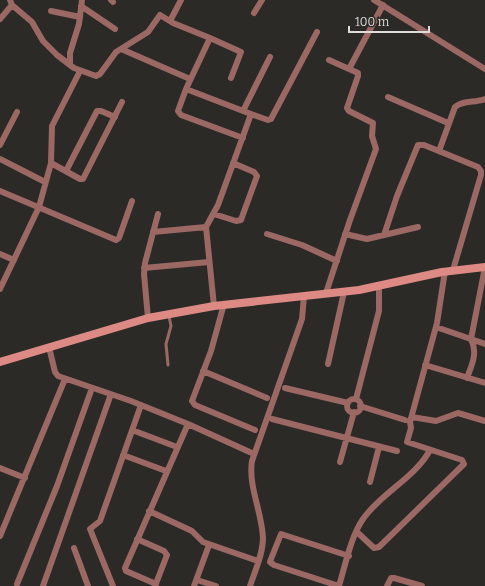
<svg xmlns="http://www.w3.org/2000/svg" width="485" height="586" viewBox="0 0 485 586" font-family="Bitter,serif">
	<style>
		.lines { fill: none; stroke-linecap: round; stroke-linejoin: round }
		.lane { stroke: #9c6864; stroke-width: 3 }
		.street { stroke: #9c6864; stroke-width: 6 }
		.secondary { stroke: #dd8a85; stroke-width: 8 }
	</style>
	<rect width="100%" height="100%" fill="#2c2a27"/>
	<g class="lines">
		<path class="lane" d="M168,365L166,344L171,326L169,316"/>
		<path class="street" d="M10,0L12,5L32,22L43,41L57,55L74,68L96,76L100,74L116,52L148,32L160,15L173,23L210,38L186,89L178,111L181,115L243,138
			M111,0L113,2
			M374,0L485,69
			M81,6L115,29
			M51,11L80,17
			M254,13L262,0
			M0,19L12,5
			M170,21L181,0
			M210,38L241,52L231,78
			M121,49L190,79
			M329,60L349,69
			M70,65V53L79,24L82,0
			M186,89L251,114
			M388,97L448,123
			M243,111L270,57
			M0,145L17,112
			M439,151L455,107C463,100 475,103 485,99
			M0,159L45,182
			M51,163L80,179H83L122,102
			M66,171L97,111H101L115,117
			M0,191L116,240L119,238L132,201
			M214,214L236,221L241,220L242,217L257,176L254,172L233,163
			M153,232L206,227
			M267,234L302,245L337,261
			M345,234L367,239L418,227
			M384,235L397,196L418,145H424L478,167L481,171V175L453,270
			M0,254L14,260
			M144,268L209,262
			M0,289L39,207L51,163L52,126L80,71
			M326,293L350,220L376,149L372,136L373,123L349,111L347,108L358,76V73L349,69L383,5
			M224,304L211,351L192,401L195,405L255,430
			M214,306L206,227L218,205L251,114L268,120L271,119L317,32
			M148,318L144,274L145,263L158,214
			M436,327L485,344
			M49,347L55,372L58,376L131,401L188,424L254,454
			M328,364L344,292
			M425,365L485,383
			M203,371L267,398
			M467,378C472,364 478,353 471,339L485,267
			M285,388L348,403
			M356,399L379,311V285
			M347 406a7 7 0 1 1 14 0a7 7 0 1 1-14 0Z
			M360,406L405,420
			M412,417L436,421L458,413L485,421
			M272,419L397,451
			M132,430L177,447
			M123,455L166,471
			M340,462L354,412
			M0,468L25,478
			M370,482L379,447
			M149,511L192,531L203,542L258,561
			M357,532L374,548L379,547L464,464L462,460L407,442L411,428L410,422L437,323L445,271
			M0,536L65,379
			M137,539L164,551L167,555L155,586
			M74,548L88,586
			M197,580L216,586
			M17,584L57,486L92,388
			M156,584L126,571L125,568L188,424
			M43,586L111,394
			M113,586L90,529L100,521L141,405
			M194,586L209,545
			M250,586C255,571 263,554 263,538C262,512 248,486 252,461L302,319L304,296
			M339,586L274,565L270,562L271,559L281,534L349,556
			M339,586C345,566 351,536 363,519C381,493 415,478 430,450
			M387,586L391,578H394L422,586"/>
		<path class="secondary" d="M0,362L148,318L214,306L359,290L442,272L485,267"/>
	</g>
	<path d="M349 26v6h80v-6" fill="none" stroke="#dddcda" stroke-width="2"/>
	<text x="355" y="26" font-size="12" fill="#dddcda" stroke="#2c2a27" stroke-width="3" paint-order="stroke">100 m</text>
</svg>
